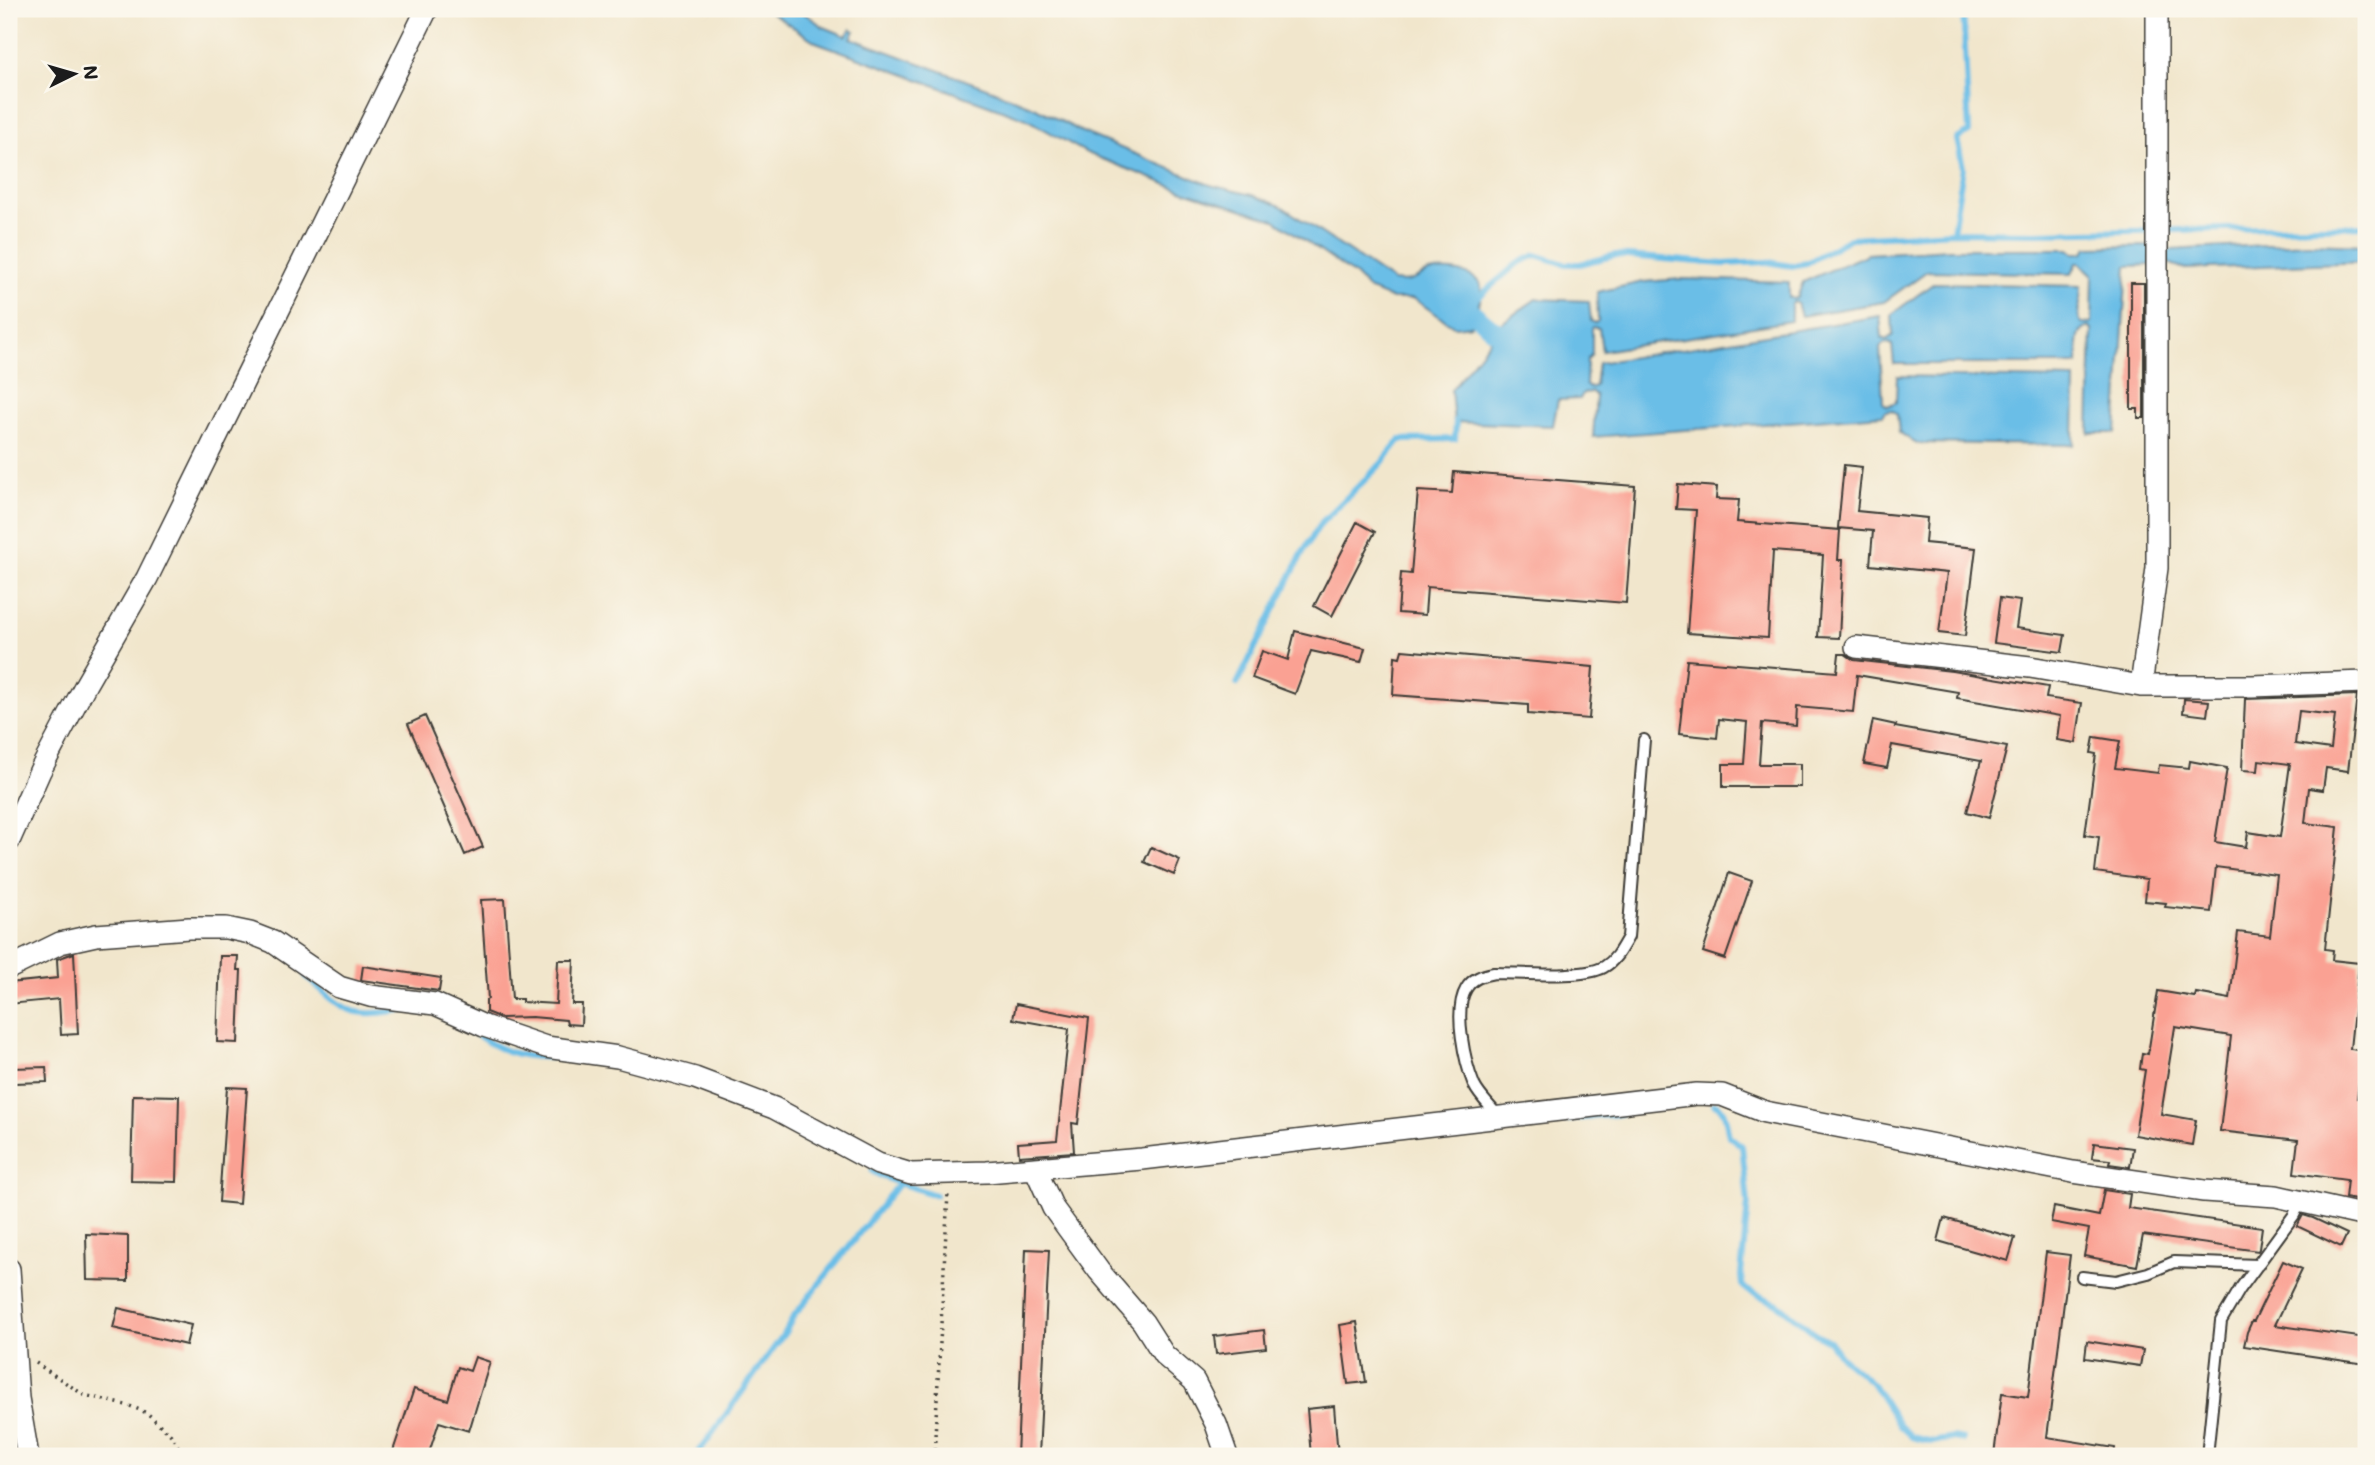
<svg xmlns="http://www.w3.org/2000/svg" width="2375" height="1465" viewBox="0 0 2375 1465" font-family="Mali,sans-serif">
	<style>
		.water { fill: #6bbee7; stroke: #446d82; stroke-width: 2; fill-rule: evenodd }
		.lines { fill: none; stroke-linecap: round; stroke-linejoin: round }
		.stream { stroke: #6bbee7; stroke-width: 6 }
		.canal { stroke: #6bbee7; stroke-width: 19 }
		.building { fill: #faa193; fill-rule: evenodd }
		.lane-casing { stroke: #3c3a36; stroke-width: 14 }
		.street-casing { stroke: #3c3a36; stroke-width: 24 }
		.path { stroke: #3c3a36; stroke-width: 3.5; stroke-dasharray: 2 5; stroke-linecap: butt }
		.lane { stroke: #fff; stroke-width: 10 }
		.street { stroke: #fff; stroke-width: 21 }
	</style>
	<rect width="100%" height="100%" fill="#fbf7ec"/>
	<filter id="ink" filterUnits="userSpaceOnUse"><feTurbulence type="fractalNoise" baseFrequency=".0143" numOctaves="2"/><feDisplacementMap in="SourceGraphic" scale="14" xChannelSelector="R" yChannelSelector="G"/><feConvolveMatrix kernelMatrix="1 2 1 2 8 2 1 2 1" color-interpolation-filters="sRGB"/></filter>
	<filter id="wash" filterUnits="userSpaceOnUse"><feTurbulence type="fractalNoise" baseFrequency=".00686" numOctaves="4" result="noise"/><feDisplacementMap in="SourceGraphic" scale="28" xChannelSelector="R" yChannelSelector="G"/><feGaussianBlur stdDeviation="1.57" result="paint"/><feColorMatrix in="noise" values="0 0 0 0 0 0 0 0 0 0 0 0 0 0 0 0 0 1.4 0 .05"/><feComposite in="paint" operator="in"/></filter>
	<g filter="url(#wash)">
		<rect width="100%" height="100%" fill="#f1e6cc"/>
		<path class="water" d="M766,9H798L824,27L846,36L851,29L855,31L851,38L992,90L1036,108L1082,132L1210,185L1252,195L1281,206L1393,281C1398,281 1404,283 1409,281C1416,280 1422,274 1429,272C1444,269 1479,270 1481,289C1483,308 1470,309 1471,325L1455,327L1414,299H1392L1368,289L1356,276L1275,220L1181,190L1087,153L1024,118L816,42Z
			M2309,243L2366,245V262L2185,269L2168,263V250Z
			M2151,246V265L2127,266L2116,433H2089L2092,329L2088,326C2074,332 2079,351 2078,364H1894L1892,345L1888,343L1883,344L1880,348L1883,403L1888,406L1896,402L1897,376L2075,379L2074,445L1915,443L1899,432L1897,414L1892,410L1885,411L1882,415L1593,437L1596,396L1592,392L1583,393L1580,399L1558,400L1553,426L1454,422L1451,390L1491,339L1489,332L1536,299L1589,301L1591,321L1595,323L1598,321L1597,292L1643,282L1682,279L1789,282V297L1793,299L1797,298L1803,282L1868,254L1950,249H2069L2074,253H2083L2088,247ZM2077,263H2080L2093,275L2092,323H2082L2079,319L2081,286L1934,283L1892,314L1893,335L1886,340L1882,338L1880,316L1598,363L1595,386L1589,388L1586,385L1587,360L1592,354V329L1593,327L1599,328L1602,351L1791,321V305L1794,302L1797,303L1801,316L1884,302L1927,271L2072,274Z"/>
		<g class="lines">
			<path class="stream" d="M1953,232L1963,167L1957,139L1969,132L1963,9
				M1476,299L1518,263L1536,255L1565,264H1580L1616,255L1723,264L1768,262L1791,266L1807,263L1851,238L1953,232L2036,233L2366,226
				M1237,684L1304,550L1321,523L1381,464L1400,440L1455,439L1456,420
				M306,976C349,1015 350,1018 408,1009
				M472,1030C493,1050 524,1059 553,1057
				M1714,1104C1727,1107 1726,1125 1729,1136L1742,1146L1748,1203L1741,1275L1742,1285L1747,1290L1778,1304L1816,1334L1829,1341L1841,1357L1873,1384L1900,1426L1912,1437L1932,1442L1953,1438L1963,1440
				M1565,1120L1620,1114
				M872,1171C891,1183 914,1187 935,1195
				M696,1456L786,1331L793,1317L899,1183"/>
			<path class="canal" d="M1452,301L1467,308L1495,331L1516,337"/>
		</g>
		<g id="blocks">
			<path class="building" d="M2131,283H2144V418H2138V409H2131Z
				M1844,465L1862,467L1857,511L1927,518L1925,543L1976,548L1965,636L1939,633L1947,573L1870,565L1873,531L1838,528Z
				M1454,472L1635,486L1626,603L1427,587L1425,615L1398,613L1401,573L1411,574L1418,491L1452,493Z
				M1678,484L1717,487L1716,499L1739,500L1737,522L1840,530L1838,560H1843L1839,638L1818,637L1823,555L1773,551L1768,638L1687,633L1696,510L1676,509Z
				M1357,522L1375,532L1332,616L1314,606Z
				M2000,598L2020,601L2016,628L2065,635L2062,652L1994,643Z
				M1295,631L1365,648L1361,662L1311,651L1295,694L1252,678L1262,651L1288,660Z
				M1402,650L1593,667L1589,719L1528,714V705L1393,695L1395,656L1400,657Z
				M1839,654H1845L1854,660L1952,671L2048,687L2046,698L2082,703L2076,743L2057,740L2060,716L1957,698L1958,692L1857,675L1853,712L1797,707L1796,726L1762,723L1759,764H1800V787H1723V764H1744L1747,722L1719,719L1717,738L1679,734L1687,660L1837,672Z
				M2357,695L2348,771L2326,768L2323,790L2309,788L2305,823L2338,827L2325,949L2333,950L2332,960L2359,963L2350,1049L2363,1051L2357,1098L2366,1099V1202L2345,1198L2347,1180L2294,1173L2298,1140L2220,1131L2231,1036L2175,1027L2161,1114L2196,1120L2192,1145L2135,1135L2145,1070L2140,1069L2142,1053L2148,1054L2158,991L2195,997L2196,993L2230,999L2238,932L2270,936L2277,875L2216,867L2211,912L2165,907L2166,903L2145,901L2147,879L2095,872L2099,837L2085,835L2096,754L2091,753L2094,737L2120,741L2115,768L2158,773L2159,765L2189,768L2190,761L2227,768L2215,842L2246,847L2248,832L2280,837L2290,764L2259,760L2258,771L2242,770L2245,699ZM2299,711L2335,715L2331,749L2295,744Z
				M2184,699L2209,701L2207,716L2183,713Z
				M425,716L483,847L465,855L408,724Z
				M1873,720L1896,725L1895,727L2007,747L1989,818L1967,812L1981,761L1892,745L1887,768L1864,764Z
				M1151,847L1180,860L1174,875L1144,862Z
				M1729,873L1752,881L1725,959L1703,952Z
				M505,899L512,999H522V1002L556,1004L558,960H574L572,1004H582L581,1025L567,1024L566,1020L532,1017L501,1018L486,1012V1000L488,999L481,900Z
				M74,953L78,1034L61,1035L59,999L9,1004V983L58,978L57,959Z
				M220,956H238L237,970H241L238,1043L217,1042Z
				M363,966L441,978L439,991L361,980Z
				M1016,1004L1089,1018L1078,1124L1072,1123L1074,1152L1019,1156L1018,1143L1057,1140L1069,1029L1013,1019Z
				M46,1067L47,1082L13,1083L12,1068Z
				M227,1087L247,1088L239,1204L219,1202Z
				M133,1095L179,1096L177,1182L131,1181Z
				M2094,1143L2133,1148L2130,1167L2109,1164L2110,1160L2092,1158Z
				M2104,1190L2130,1194L2128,1208L2262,1227L2259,1249L2258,1251L2143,1235L2137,1266L2084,1256L2089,1229L2051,1222L2054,1207L2099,1216Z
				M2303,1215L2313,1218L2347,1234L2341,1247L2297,1226Z
				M1944,1218L2015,1238L2008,1261L1938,1241Z
				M86,1234L128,1236V1281L87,1280Z
				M1026,1249L1049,1250L1039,1456H1017Z
				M2046,1252L2070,1255L2047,1437L2115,1448L2114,1456L1994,1455L2002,1393L2028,1397Z
				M2283,1261L2302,1269L2275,1325L2366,1338V1364L2244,1346L2247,1332L2252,1321H2254Z
				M118,1308L191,1325L186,1345L113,1328Z
				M1357,1322L1366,1382L1348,1384L1340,1325Z
				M1264,1330L1266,1348L1216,1354L1214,1336Z
				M2087,1341L2143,1350L2140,1366L2085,1358Z
				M475,1357L490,1362L469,1431L439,1422L428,1456H409L393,1451L414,1389L448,1400L458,1367L470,1371Z
				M1334,1406L1338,1456H1311L1307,1409Z"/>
		</g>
	</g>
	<g filter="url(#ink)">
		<use href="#blocks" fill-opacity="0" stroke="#3c3a36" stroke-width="2"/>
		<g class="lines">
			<defs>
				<path id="lane" d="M1498,1116C1491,1107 1479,1096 1474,1085C1465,1063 1453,1011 1466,989C1472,978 1483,975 1494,973C1520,973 1582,979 1604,967C1616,960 1621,949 1628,937L1644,740
					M2082,1277L2116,1281L2148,1273L2174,1262L2258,1265
					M2207,1456L2221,1321L2240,1289L2294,1215L2301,1201"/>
				<path id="street" d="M1856,647L2030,667L2141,686H2252L2366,682
					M2141,686L2157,568V9
					M9,841L40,771L86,684L147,578L427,9
					M9,968L60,943L96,935L189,928H226L250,933L273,942L339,987L370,996L435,1004L484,1026L546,1047L618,1057L695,1078L774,1108L878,1164L911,1174L987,1172L1142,1159L1697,1094L1722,1095L1765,1112L2073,1172L2204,1191L2276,1196L2366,1216
					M1035,1168L1053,1208L1099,1271L1143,1322L1164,1355L1194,1381L1216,1424L1227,1456
					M9,1269L18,1398L28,1456"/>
			</defs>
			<use href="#lane" class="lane-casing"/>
			<use href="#street" class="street-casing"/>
			<path class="path" d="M36,1363L84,1395L130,1406L147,1413L171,1435L184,1456
				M934,1456L948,1193"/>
			<use href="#lane" class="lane"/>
			<use href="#street" class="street"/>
		</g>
	</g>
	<rect width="2375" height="1465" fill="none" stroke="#fbf7ec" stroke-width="35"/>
	<g transform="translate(74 74) rotate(85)" stroke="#fbf7ec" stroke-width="5" paint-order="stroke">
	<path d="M0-5L12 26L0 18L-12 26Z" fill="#1c1c1c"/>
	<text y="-10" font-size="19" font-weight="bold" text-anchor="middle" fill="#1c1c1c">N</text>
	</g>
</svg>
